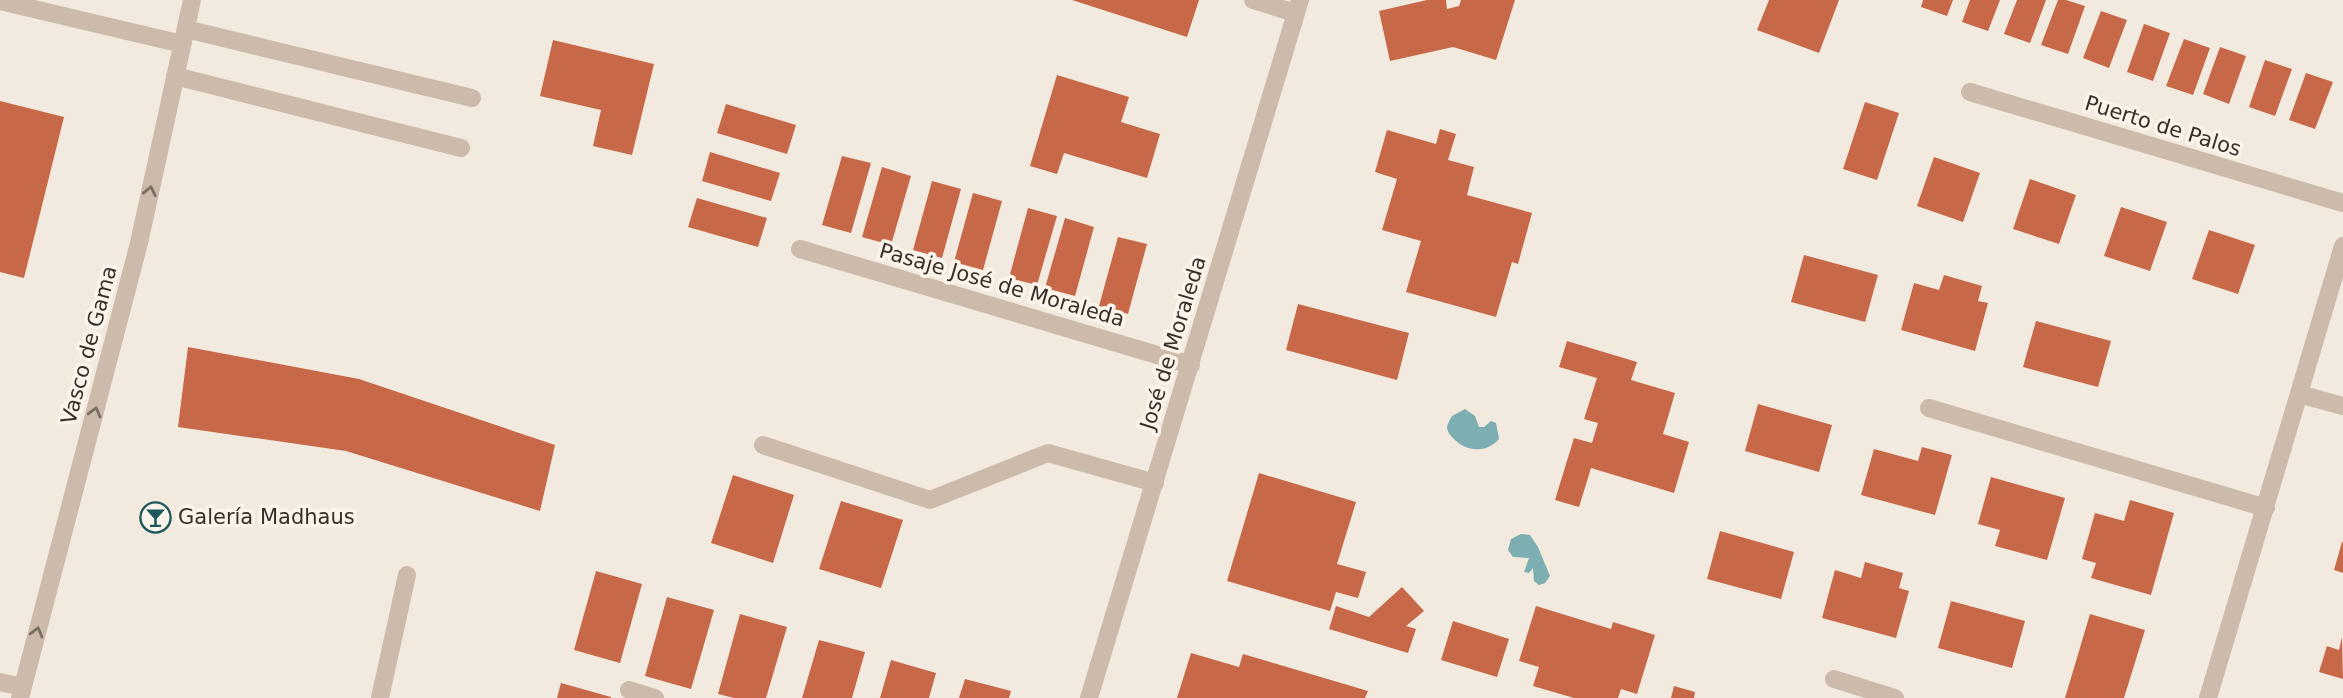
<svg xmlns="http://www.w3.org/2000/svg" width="2343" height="698" viewBox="0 0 2343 698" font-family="'DejaVu Sans',sans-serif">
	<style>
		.water { fill: #7daeb1 }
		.building { fill: #c76949 }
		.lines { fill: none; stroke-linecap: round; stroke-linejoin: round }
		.minor { stroke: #ccbaaa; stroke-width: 18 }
		.oneway { stroke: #7b6e64 }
		.labels { text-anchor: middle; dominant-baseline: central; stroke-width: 7; stroke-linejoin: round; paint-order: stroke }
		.street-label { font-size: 21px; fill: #392f2a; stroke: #faf4eb }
		.poi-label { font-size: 21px; fill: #392f2a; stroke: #faf4eb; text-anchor: start }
	</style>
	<rect width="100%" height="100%" fill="#f3eadf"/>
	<path class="water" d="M1465,409L1475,416L1479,427H1484L1491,421L1496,423L1499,439C1486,454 1465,452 1452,437C1450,435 1447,431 1447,427C1448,423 1450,419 1452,416Z
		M1521,534L1530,535L1538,547L1550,576L1545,583L1539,585L1534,581L1533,568L1529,573L1524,572L1529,558L1513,557L1508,550L1511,539Z"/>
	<path class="building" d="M1072,0H1199L1187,37Z
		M1427,0H1446L1447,9L1459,6L1461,0H1515L1496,60L1453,47L1390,61L1379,11Z
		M1769,0H1839L1819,53L1757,30Z
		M1923,0H1953L1947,16L1921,7Z
		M1970,0H2000L1988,31L1962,22Z
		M2017,0H2046L2030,43L2004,34Z
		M2058,0H2066L2085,6L2068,54L2041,45Z
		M2101,11L2127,20L2109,68L2083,58Z
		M2144,24L2170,33L2153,81L2127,72Z
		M2184,39L2210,48L2193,95L2166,86Z
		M553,40L654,64L632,155L593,146L601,110L540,96Z
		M2220,47L2246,56L2229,104L2203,94Z
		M2265,60L2292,69L2275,116L2249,107Z
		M2306,73L2333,82L2315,129L2289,120Z
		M1057,75L1129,97L1121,122L1160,134L1147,178L1064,153L1057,174L1030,166Z
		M0,101L64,117L24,278L0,272Z
		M1865,102L1899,113L1877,180L1843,169Z
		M726,104L796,125L787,154L717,133Z
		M1440,129L1456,134L1448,160L1474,167L1467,195L1532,213L1518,264L1512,262L1496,317L1406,292L1421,241L1382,230L1397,179L1375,172L1387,130L1436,144Z
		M710,152L780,173L771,201L702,181Z
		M842,156L871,163L851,233L822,225Z
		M1934,157L1980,173L1963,222L1917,206Z
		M882,167L911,176L891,245L862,237Z
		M2030,179L2076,195L2059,244L2013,229Z
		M932,181L961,189L942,258L913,250Z
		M973,193L1002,201L983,270L954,262Z
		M697,198L767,218L758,247L688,227Z
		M2121,207L2167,222L2150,271L2104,256Z
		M1028,208L1057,216L1037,285L1009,278Z
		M1065,218L1094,227L1075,296L1045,288Z
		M2209,230L2255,245L2238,294L2192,279Z
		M1118,237L1147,244L1128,314L1099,306Z
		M1804,255L1878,275L1865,322L1791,302Z
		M1944,275L1982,286L1978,301L1988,303L1975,351L1901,330L1914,283L1939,290Z
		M1298,304L1409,333L1397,380L1286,350Z
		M2036,321L2111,341L2098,387L2023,367Z
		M1567,341L1637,362L1631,380L1675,393L1663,434L1689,442L1674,493L1591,468L1579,507L1555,500L1574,438L1592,443L1598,423L1584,419L1597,378L1559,367Z
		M188,347L359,379L555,445L540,511L346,451L178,427Z
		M1758,404L1832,425L1819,472L1745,451Z
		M1922,447L1952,455L1935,515L1861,495L1874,449L1918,461Z
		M1259,473L1356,502L1337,564L1366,572L1358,598L1336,592L1330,611L1227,581Z
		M733,475L794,495L773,563L711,543Z
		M1991,477L2065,498L2047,560L1995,546L2000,530L1978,524Z
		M2130,500L2174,513L2151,595L2091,578L2096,563L2082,559L2095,513L2124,521Z
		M841,501L903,520L881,588L819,569Z
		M1720,531L1794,552L1781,599L1707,579Z
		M2342,542H2343V573L2334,570Z
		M1865,562L1903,573L1899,588L1909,591L1896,638L1822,618L1835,570L1861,578Z
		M596,571L642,584L620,663L574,650Z
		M1402,587L1424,611L1406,626L1416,629L1408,653L1329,629L1336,606L1369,617Z
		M667,597L714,610L691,689L645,676Z
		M1951,601L2025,621L2012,668L1938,648Z
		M1536,606L1611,629L1613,622L1655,635L1637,694L1621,689L1618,698H1574L1533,686L1539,667L1519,661Z
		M740,614L787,627L766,698H734L718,694Z
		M2090,614L2145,630L2124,698H2065Z
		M1453,621L1509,639L1497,677L1441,660Z
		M2342,637L2343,679L2319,672L2327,646L2339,650Z
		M819,640L865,652L852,698H802Z
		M1191,653L1239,667L1243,654L1368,691L1365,698H1177Z
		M891,660L936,673L929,698H880Z
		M965,679L1011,691L1009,698H959Z
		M561,683L611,697V698H557Z
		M1674,686L1695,692L1694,698H1671Z"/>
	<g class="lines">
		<path class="minor" d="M1253,0L1295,13
			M0,1L182,44
			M186,29L472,98
			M175,76L461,148
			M1970,92L2343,203
			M800,249L1191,365
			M2299,394L2343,406
			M1929,408L2266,508
			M763,445L930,500L1048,453L1155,483
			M1834,679L1895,698
			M0,682L23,687
			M629,690L655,698
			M20,698L139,243L192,0
			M380,698L407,575
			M1089,698L1300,0
			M2208,698L2343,246"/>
	</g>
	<defs><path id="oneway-chevron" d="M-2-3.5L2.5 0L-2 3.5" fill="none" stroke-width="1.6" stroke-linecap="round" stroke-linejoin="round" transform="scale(1.75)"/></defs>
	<g class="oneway">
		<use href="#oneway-chevron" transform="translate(150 191) rotate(-78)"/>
		<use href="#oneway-chevron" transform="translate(95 412) rotate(-75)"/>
		<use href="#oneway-chevron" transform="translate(37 632) rotate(-75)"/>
	</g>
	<defs>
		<symbol id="bar-ring" viewBox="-11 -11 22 22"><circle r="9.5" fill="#faf4eb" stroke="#1e575c" stroke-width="1.5"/><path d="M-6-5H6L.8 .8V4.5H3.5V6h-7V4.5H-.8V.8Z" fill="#1e575c"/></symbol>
	</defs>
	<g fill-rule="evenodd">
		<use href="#bar-ring" x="138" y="500" width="35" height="35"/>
	</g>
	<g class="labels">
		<g class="street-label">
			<text transform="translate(2163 126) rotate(17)">Puerto de Palos</text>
			<text transform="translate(1002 285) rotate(16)">Pasaje José de Moraleda</text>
			<text transform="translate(1173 343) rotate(-73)">José de Moraleda</text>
			<text transform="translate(89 345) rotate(-75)">Vasco de Gama</text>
		</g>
		<g class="poi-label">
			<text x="178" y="517">Galería Madhaus</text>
		</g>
	</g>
</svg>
